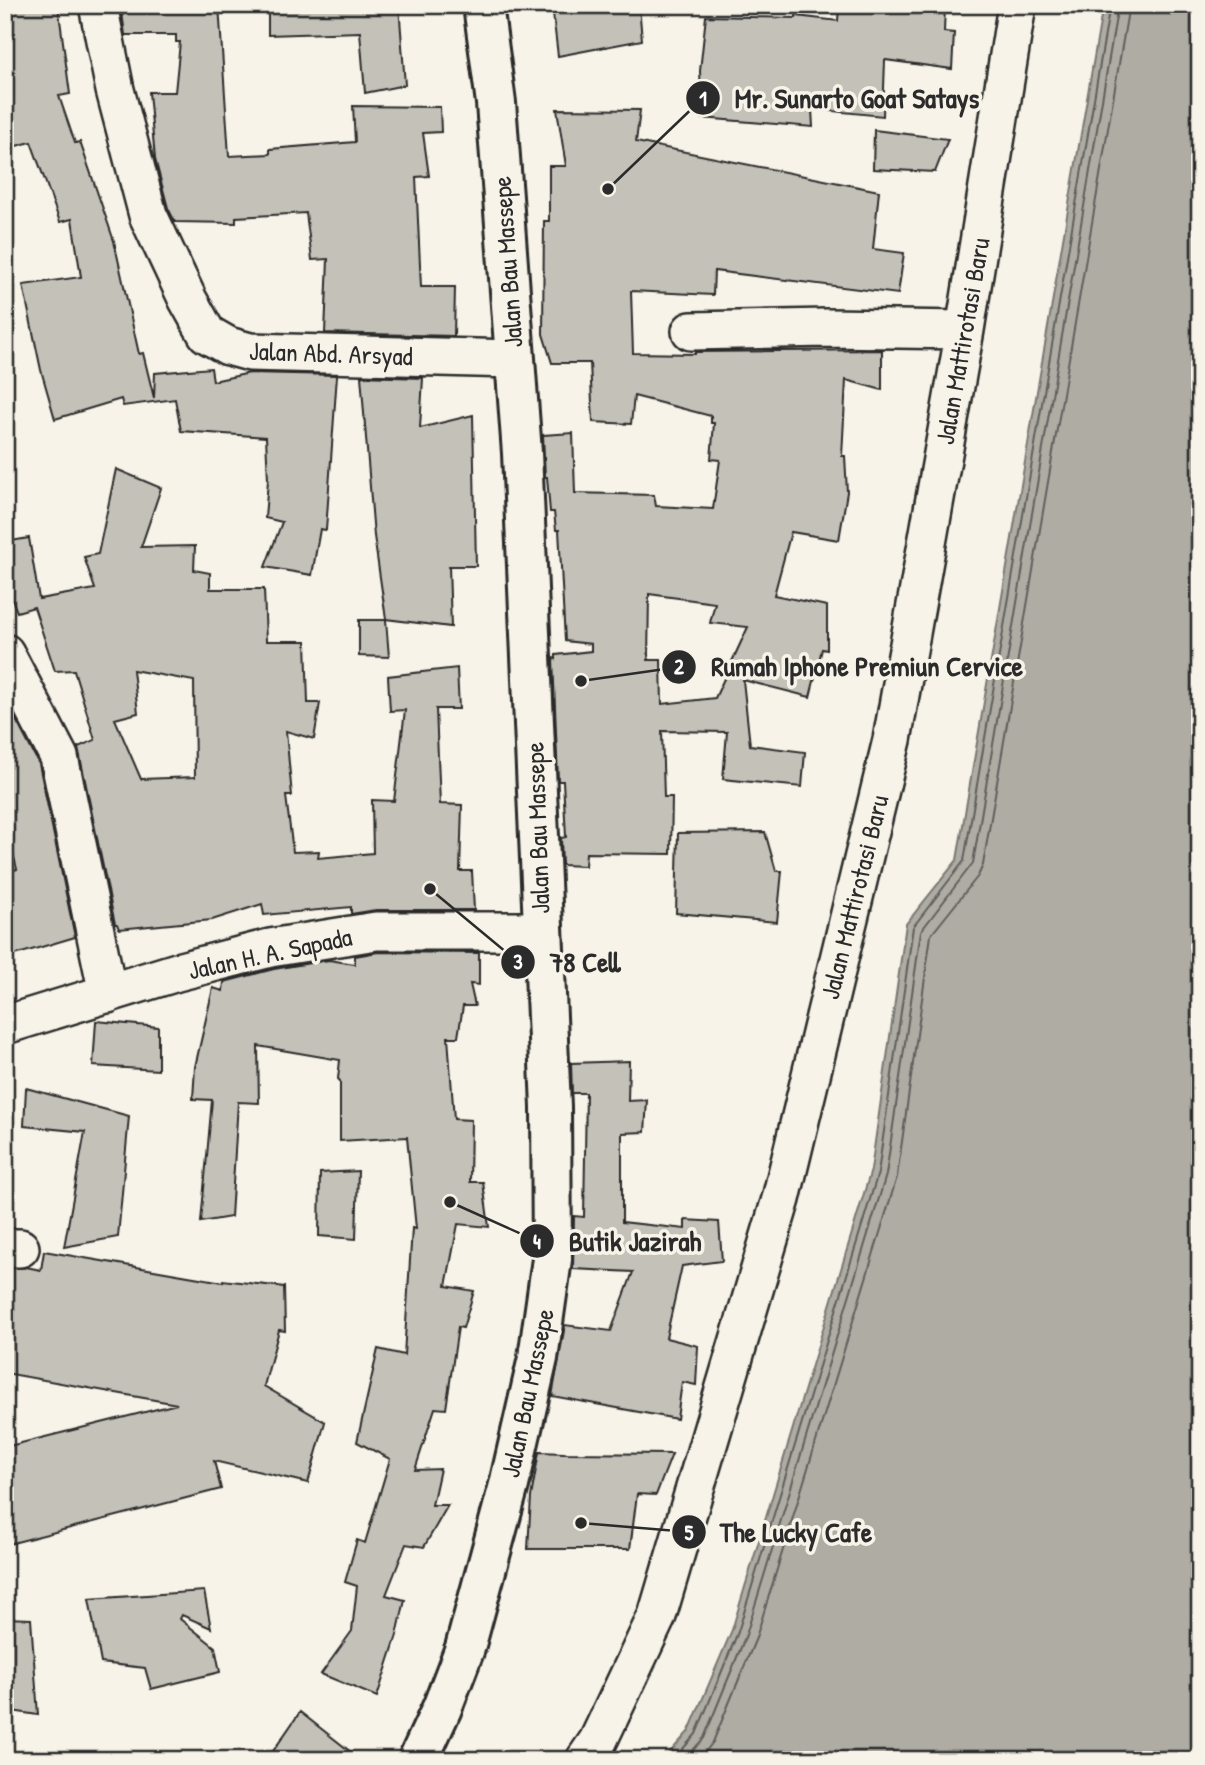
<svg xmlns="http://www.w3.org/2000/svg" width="1205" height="1765" viewBox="0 0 1205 1765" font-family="'Patrick Hand',sans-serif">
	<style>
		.water { fill: #afaca4; stroke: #7a7874; stroke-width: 2 }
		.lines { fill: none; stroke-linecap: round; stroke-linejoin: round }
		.shore { stroke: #605f5b; stroke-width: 2 }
		.building { fill: #c4c1b9; stroke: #2b2b2b; stroke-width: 2; fill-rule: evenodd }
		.street-casing { stroke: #2b2b2b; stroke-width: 42 }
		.highway-casing { stroke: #2b2b2b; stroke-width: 44 }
		.street { stroke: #f7f3e8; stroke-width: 37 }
		.highway { stroke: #f7f3e8; stroke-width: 38 }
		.labels { text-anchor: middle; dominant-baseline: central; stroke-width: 7; stroke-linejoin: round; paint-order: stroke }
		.street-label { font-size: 26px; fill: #2b2b2b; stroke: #f7f3e8 }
		.leader { fill: none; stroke: #2b2b2b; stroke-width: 2.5 }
		.callout-dot { fill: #2b2b2b; stroke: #f7f3e8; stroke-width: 2.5 }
		.mark-label { font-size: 21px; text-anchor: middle; font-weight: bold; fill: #fff }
		.callout-label { font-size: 28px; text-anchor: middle; font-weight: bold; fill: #2b2b2b; stroke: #f7f3e8; stroke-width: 7; stroke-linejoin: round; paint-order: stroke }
	</style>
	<rect width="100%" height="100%" fill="#f7f3e8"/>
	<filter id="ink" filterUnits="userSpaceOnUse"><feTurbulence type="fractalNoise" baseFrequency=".0143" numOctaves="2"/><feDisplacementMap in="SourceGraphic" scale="14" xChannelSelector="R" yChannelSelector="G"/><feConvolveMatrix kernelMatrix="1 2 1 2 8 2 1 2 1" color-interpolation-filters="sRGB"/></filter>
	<g filter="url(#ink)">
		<path class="water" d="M1103,5H1200V1760H663L689,1731L732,1630L871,1170L906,924L957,860Z"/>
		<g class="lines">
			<path class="shore" d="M673,1760L696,1734L738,1632L878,1173L913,927L964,861L1110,5
				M684,1760L704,1738L746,1635L886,1175L921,931L973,863L1118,5
				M699,1760L713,1742L756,1638L897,1177L931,935L978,876L983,865L1129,5"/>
		</g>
		<path class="building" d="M9,5H58L70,94L59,96L75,143L80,142L114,241L139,354L143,353L154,398L155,373L211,368L213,381L250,373L337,375L326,530L320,529L312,575L265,567L282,522L265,518L268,480L266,437L181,431L175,399L123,406L121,399L55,419L41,370L23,285L81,277L72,219L60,222L31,142L5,149V33Z
			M121,5H219L229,156L270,154V149L355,142L353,106L440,107L441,132L423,133L429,176L416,177L421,287H455L454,336L325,333L328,259L312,260L306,213L236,217V223L175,222L168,208L155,159L149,92H175L180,42H176V35H125Z
			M268,5H399L405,85L365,93L360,32L268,35Z
			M552,5H639L642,40L558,56Z
			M839,5H945L944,32L954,33L952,69L885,60L883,116L812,109L813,127L702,118L700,71L706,16L796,18V16L838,21Z
			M557,109L640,110L636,142L879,191L873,249L904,253L898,294L714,271L713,295L631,291L633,353L695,354V352L882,350V390L846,380L842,456H845L847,492L839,540L791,532L774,595L827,606V650L822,649L810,697L743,680L750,745L805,752L802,787L723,779L727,732L662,731L664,797H672L671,854L586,853L585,866L562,865L561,838L566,837L563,781H558L553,658L556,659V655L591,651V644L565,641L559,530H556L554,512H550L547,477H545L543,435L573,433L575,493L654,495L656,506L713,509L720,460L711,459L714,423H711V416L634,396L631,424L593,422L590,363H552L543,334L544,221H549V166H566ZM649,594L715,603L710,623L748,627L715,698L662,704L661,660H648Z
			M874,130L948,139L935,172L873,169Z
			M361,376L423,378L420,428L473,415L476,566H449L451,627L386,619L374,536Z
			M116,469L161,488L141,547L195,546L194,570L210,573V589H264L266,641H306L308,703H320L314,739L286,731L292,796H286L293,852L319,851L318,858L373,853L372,800L394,801L405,710L390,711L388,676L457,668L459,709H436L440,804L462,805L460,871H472L474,910H376L351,914V907L264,915L262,904L212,920L119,929L117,924H115L78,747L95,740L74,670L55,671L34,607L17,612L5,581V542L29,538L39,599L95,589L84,557L98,554ZM133,670L194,681L195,777L141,779L115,719L138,713Z
			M359,620H386L389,657L359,656Z
			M5,699L39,764L75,937L5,958V873L17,869L5,822Z
			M765,832L776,871H782L777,922L676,913L678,833Z
			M378,952L479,953V985L470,984L475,1006H463L458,1037H448L454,1119L471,1120L470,1182H483L489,1227L458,1224L446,1286L474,1291L463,1328L458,1327L446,1409L435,1408L415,1470L440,1469L432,1505H448L424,1547L406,1544L386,1595L405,1600L397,1635L377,1697L321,1674L352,1631L357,1586L345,1582L357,1540L365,1543L390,1459L357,1442L378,1349L404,1355L412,1228L416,1229L407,1137L340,1141V1081L338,1079L340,1060L258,1046L259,1103L238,1102L231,1217L201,1222L212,1100L193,1099L195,1067L213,988L223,991L224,982L274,969L329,960L355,964V956Z
			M96,1021L158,1027V1070L93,1066Z
			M629,1061L628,1101L647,1100L645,1132L622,1133V1222L685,1229V1220L719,1222L722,1261L682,1266L666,1338L698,1346L696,1385L682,1382L677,1419L552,1396L565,1325L611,1331L633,1272L573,1269L574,1216L584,1217L586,1093H572L571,1063Z
			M26,1088L129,1116L118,1237L64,1247L85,1132L24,1126Z
			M358,1171L356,1239L319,1236L320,1173Z
			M44,1251L223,1282V1280L284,1287L285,1331L279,1330L264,1386L325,1422L308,1483L214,1461L221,1489L5,1545V1447L177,1404L5,1373V1269L26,1267L41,1270Z
			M539,1452L564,1453L672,1454L656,1495L637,1494L630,1549H528L531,1497Z
			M204,1591L211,1628L182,1615L180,1619L215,1647L220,1672L151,1689L145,1668L101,1663L89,1599Z
			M5,1618L31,1619L38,1715L5,1710Z
			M300,1712L361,1760H267Z"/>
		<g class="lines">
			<defs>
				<path id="street" d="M98,5L115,90L148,215L188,300L207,334L228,346L250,352L514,359
					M691,331L827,328L965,330
					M5,653L59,757L108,994
					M5,1025L177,972L270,948L376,931H541
					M5,1248H20
					M585,1760L598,1741L657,1616L781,1199L892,740L965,330L1017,5"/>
				<path id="highway" d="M418,1760L442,1708L465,1648L509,1485L538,1358L552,1259L551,1107L522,453L496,103L483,5"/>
			</defs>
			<use href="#street" class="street-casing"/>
			<use href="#highway" class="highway-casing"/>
			<use href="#street" class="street"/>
			<use href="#highway" class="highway"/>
		</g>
	</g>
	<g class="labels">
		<g class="street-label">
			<text transform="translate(507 262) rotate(-94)">Jalan Bau Massepe</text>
			<text transform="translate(962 341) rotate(-80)">Jalan Mattirotasi Baru</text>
			<text transform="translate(331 353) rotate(2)">Jalan Abd. Arsyad</text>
			<text transform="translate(537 828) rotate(-92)">Jalan Bau Massepe</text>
			<text transform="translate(854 897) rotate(-76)">Jalan Mattirotasi Baru</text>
			<text transform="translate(270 953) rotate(-12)">Jalan H. A. Sapada</text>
			<text transform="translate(527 1393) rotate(-78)">Jalan Bau Massepe</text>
		</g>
	</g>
	<path class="leader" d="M608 189L703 98M581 681L679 667M430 889L518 962M450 1202L537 1241M581 1523L689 1532"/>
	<g class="callout-dot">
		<circle cx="608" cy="189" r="7"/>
		<circle cx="581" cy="681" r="7"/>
		<circle cx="430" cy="889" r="7"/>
		<circle cx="450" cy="1202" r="7"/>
		<circle cx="581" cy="1523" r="7"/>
		<circle cx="703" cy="98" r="18"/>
		<circle cx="679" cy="667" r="18"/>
		<circle cx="518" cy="962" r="18"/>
		<circle cx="537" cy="1241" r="18"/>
		<circle cx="689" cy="1532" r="18"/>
	</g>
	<g class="mark-label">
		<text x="703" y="106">1</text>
		<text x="679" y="674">2</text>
		<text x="518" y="969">3</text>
		<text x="537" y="1249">4</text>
		<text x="689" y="1540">5</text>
	</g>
	<g class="callout-label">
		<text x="857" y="108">Mr. Sunarto Goat Satays</text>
		<text x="867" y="676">Rumah Iphone Premiun Cervice</text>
		<text x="585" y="972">78 Cell</text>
		<text x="635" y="1251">Butik Jazirah</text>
		<text x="796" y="1542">The Lucky Cafe</text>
	</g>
	<rect width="1205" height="1765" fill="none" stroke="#f7f3e8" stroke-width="28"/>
	<rect x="14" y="14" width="1177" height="1737" fill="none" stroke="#2b2b2b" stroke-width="2.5" filter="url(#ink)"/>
</svg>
